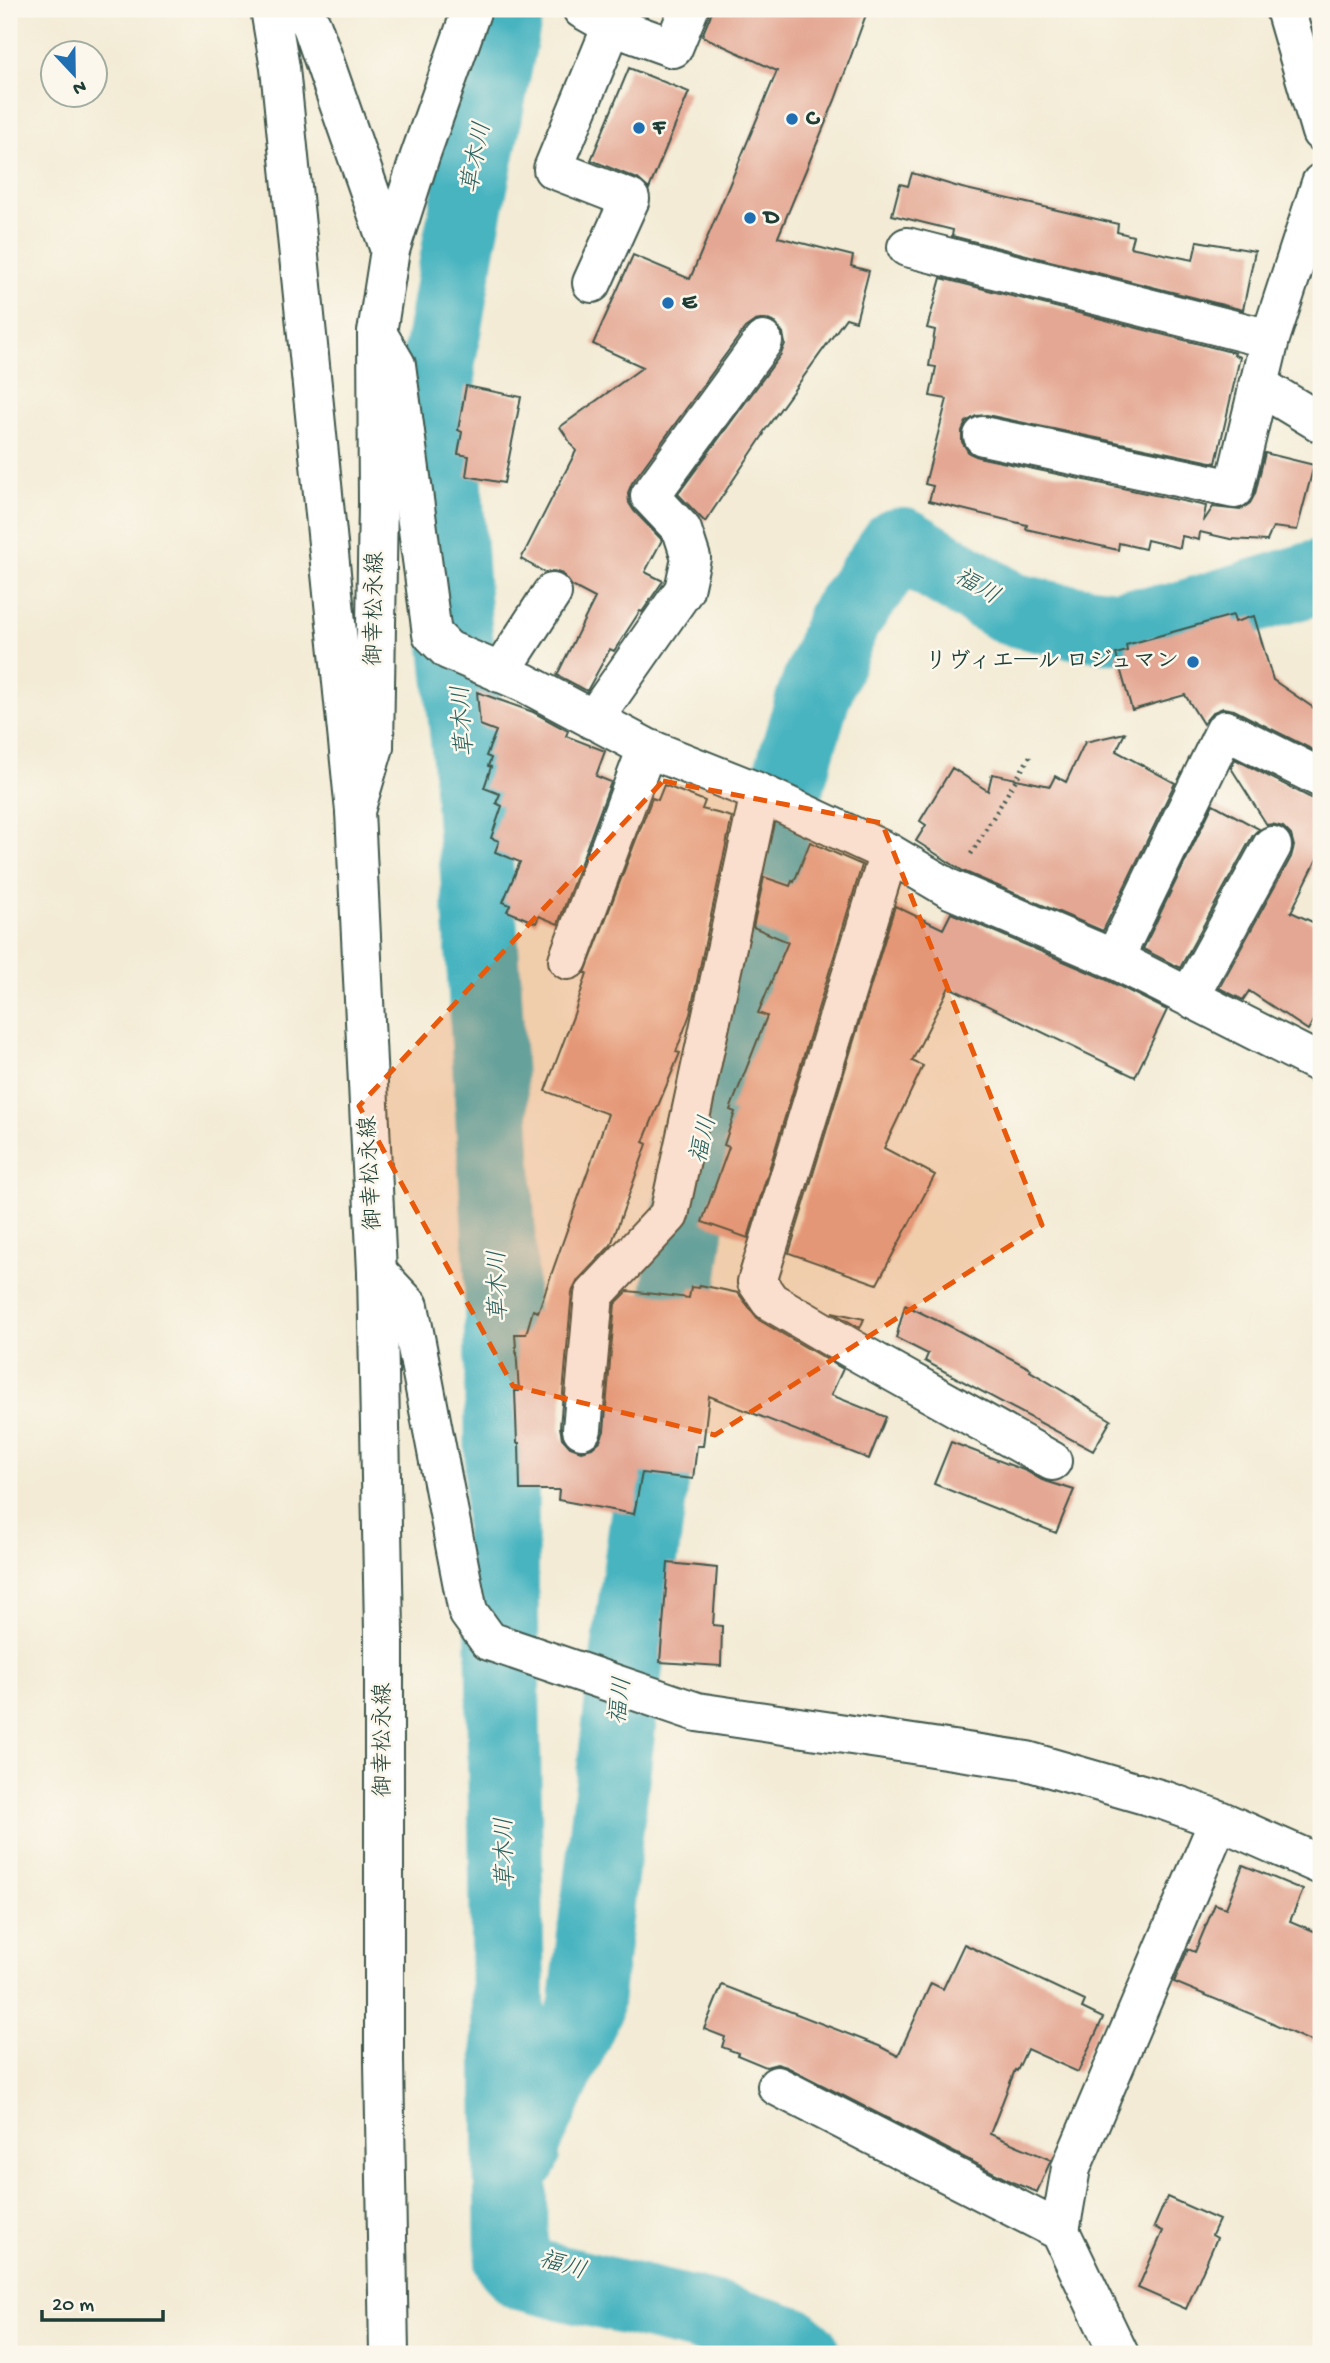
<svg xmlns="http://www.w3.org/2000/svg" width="1330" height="2363" viewBox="0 0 1330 2363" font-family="'Gochi Hand','Klee One',sans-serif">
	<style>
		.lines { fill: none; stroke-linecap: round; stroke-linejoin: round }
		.river { stroke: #46b4c0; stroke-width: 74 }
		.building { fill: #e4a793 }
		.minor-casing { stroke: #3f574c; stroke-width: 42 }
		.major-casing { stroke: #3f574c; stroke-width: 42 }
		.path { stroke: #3f574c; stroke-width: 4.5; stroke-dasharray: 2 5; stroke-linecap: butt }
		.minor { stroke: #fff; stroke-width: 38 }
		.major { stroke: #fff; stroke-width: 38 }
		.marked { fill: #e8590c; fill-opacity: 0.2; stroke: #e8590c; stroke-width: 5; stroke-dasharray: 14 9; stroke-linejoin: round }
		.poi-dot { fill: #1f6fb2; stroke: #fbf7ec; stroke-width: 2.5 }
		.labels { text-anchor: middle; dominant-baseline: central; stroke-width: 5; stroke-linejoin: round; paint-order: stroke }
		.poi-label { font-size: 23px; font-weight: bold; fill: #1f3d34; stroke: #fbf7ec; text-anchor: start }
		.street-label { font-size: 23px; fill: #1f3d34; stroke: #fbf7ec }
		.water-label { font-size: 24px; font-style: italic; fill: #2b615e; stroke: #fbf7ec }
	</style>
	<rect width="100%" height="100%" fill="#fbf7ec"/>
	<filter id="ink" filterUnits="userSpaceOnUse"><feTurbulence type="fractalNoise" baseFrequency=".0143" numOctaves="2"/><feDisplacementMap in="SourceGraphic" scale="14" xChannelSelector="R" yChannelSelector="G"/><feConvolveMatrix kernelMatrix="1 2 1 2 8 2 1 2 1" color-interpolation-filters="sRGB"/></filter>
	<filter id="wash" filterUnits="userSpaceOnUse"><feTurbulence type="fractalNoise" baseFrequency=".00686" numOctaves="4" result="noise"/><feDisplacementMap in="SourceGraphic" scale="28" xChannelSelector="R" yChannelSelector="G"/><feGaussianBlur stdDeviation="1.57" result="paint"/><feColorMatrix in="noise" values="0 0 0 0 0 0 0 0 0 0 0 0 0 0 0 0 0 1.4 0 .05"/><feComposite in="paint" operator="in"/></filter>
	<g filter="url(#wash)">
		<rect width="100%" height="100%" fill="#f3ebd5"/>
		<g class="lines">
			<path class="river" d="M507,9L460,240L438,366L455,626L469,758L484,976L501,1271L502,1618L512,2262L524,2274L719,2320L792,2343L804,2354
				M787,786L813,698L844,619L897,545L903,544L1011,609L1060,620L1114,627L1175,620L1321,576
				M523,2156V2145L585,2010L626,1667L691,1202L775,825"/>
		</g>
		<g id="blocks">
			<path class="building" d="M713,9H868L835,100L778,237L853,256L851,266L869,271L856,321L846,318L763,433L764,434L705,522L678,494L781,354L785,344L783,333L775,323L766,319L755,321L745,328L632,483L628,493L629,503L634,511L662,540L645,572L663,581L642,612L640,611L614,651L610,649L587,691L557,675L595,598L572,586L563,574L554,571L546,573L521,559L576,451L560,427L643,367L593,344L633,255L690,279L777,71L702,36Z
				M629,68L689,92L649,189L638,179L591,160Z
				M912,173L962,188L1118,224L1117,232L1133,236L1130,247L1193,260L1197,241L1255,251L1243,310L952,236L953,230L892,215L900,184L908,186Z
				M941,278L1235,353L1234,355L1240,357L1216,463L987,415L976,416L966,422L962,431V442L969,453L978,457L1206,506L1203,522L1213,507L1240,510L1250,503L1255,494L1265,453L1314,465L1297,530L1273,527L1267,541L1230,539L1200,532L1199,540L1182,536L1180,548L1147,540L1145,549L1119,543L1118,550L1026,529L1027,525L929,501L933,486L925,484L947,399L930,396L936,367L929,366L935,330L927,328Z
				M466,386L521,397L504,483L466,476L469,456L458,454L462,432L458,430Z
				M1233,615L1235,622L1254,616L1273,680L1321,713V754L1234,710L1223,708L1213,712L1203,724L1185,695L1132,710L1116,654L1127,651L1126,645Z
				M477,692L533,712L568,731L566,736L605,751L596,776L611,782L558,924L539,916L536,923L507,911L510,905L503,902L520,862L495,852L499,841L491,838L502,806L496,803L500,794L484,788L491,767L488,766L491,758L486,756L496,731L480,725Z
				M1125,733L1116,751L1175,783L1103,931L963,871L916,841L926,825L920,821L952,768L988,791L992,774L1050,786L1055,776L1066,782L1085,742Z
				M1235,759L1311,798L1321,800V851L1291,912L1321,926V1006L1308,1030L1249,991L1243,1000L1219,988L1291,857L1294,846L1291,835L1283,827L1272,824L1267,825L1231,768Z
				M664,785L705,801L702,809L732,817L690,1014L676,1052L680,1053L643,1142L647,1144L611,1245L578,1280L572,1292L560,1427L562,1438L570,1447L581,1451L592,1448L600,1441L604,1431L615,1304L628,1291L689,1298L691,1287L699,1288L700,1285L738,1293L759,1320L843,1369L831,1395L886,1417L869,1459L709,1396L703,1446H697L693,1479L642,1473L634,1514L558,1500L559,1490H520L519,1443H517L515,1391H519L515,1334H526L533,1310L538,1312L608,1114L545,1091L574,1014L587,973H585L652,798L658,800Z
				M1213,804L1259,829L1253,835L1180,968L1143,949Z
				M810,842L862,865L748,1238L702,1222L729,1147L724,1145L735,1112L730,1110L767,1016L758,1013L788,942L753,927L764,877L790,886L792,881L794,882Z
				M895,906L943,929L951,913L1105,979L1167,1010L1135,1077L949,987L912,1061L923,1066L884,1148L935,1175L877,1284L789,1253Z
				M905,1305L944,1324V1323L1031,1369L1030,1371L1111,1420L1093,1451L925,1361L928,1354L896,1338Z
				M832,1312L864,1319L860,1328Z
				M951,1442L1026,1471L1042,1480L1074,1490L1056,1533L934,1484Z
				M668,1563L717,1568L713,1625L722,1626L721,1666L660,1662Z
				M1243,1865L1303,1890L1290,1921L1321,1934V2046L1272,2024L1273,2023L1174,1982L1188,1949L1195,1952L1215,1904L1226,1908Z
				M964,1944L1085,2001L1082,2008L1103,2018L1078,2072L1027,2049L1017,2071L1015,2070L990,2134L1051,2160L1037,2192L1012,2182L787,2067L777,2064L766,2067L737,2055L738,2053L722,2047L725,2037L704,2029L722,1985L879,2046L898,2056L931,1983L943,1989Z
				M1167,2197L1219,2220L1212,2235L1217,2238L1186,2309L1138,2288L1163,2231L1154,2227Z"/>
		</g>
	</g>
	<g filter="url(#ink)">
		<use href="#blocks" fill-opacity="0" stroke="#3f574c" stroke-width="2"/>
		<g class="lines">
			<defs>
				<path id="minor" d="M270,9L280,68L355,811
					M303,9L312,26L390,250
					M582,9L612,26L673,48L689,9
					M1285,9L1321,132
					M907,247L1270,339
					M592,283L630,199L553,169L612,26
					M377,333L396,365L432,634L448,650L525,683L647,748L760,793L889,853L950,889L1114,959L1321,1064
					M1258,385L1321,423
					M983,436L1234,489L1270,339L1321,183
					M500,673L552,593
					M593,720L684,590L691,558L682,530L650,496L763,341
					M889,853L757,1282L770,1301L852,1349L1052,1461
					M1114,959L1225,730L1321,778
					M568,960L647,748
					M1189,997L1272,846
					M377,1272L409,1306L468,1612L489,1641L697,1712L1027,1761L1166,1801L1219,1820L1321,1865
					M582,1429L594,1295L669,1215L760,793
					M777,2086L1060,2231
					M1119,2354L1060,2231L1071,2168L1219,1820"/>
				<path id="major" d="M389,2354L384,2061V1631L377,1272L355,811L374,747L378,503L377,333L390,250L420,156L472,9"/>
			</defs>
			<use href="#minor" class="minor-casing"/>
			<use href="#major" class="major-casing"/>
			<path class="path" d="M971,854L1032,753"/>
			<use href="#minor" class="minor"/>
			<use href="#major" class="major"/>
		</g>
	</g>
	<path class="marked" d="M663,781L882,823L1042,1225L715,1435L513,1386L359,1106Z"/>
	<g class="poi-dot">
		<circle cx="792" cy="119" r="7"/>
		<circle cx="639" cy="128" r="7"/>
		<circle cx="750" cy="218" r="7"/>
		<circle cx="668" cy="303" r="7"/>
		<circle cx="1193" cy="662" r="7"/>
	</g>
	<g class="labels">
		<g class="poi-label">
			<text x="806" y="119">C</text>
			<text x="653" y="128">F</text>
			<text x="764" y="218">D</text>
			<text x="682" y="303">E</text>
			<text x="1179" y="662" text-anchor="end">リヴィエ―ル ロジュマン</text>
		</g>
		<g class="street-label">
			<text transform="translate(376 609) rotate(-89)">御幸松永線</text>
			<text transform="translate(372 1173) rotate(-93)">御幸松永線</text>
			<text transform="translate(384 1740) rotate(-90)">御幸松永線</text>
		</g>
		<g class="water-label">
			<text transform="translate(478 158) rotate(-79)">草木川</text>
			<text transform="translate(976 588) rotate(31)">福川</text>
			<text transform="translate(465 721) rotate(-94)">草木川</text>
			<text transform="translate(705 1140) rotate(-77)">福川</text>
			<text transform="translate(500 1286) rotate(-91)">草木川</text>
			<text transform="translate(622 1701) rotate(-83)">福川</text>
			<text transform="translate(507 1853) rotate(-91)">草木川</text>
			<text transform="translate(562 2267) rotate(17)">福川</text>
		</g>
	</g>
	<rect width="1330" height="2363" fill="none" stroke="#fbf7ec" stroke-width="35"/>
	<g transform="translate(74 74) rotate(158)"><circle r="33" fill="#fbf7ec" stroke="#a3ada2" stroke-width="2"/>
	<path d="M0-5L12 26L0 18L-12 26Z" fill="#1f6fb2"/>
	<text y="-10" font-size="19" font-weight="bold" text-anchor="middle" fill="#1f3d34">N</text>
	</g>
	<path d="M42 2310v10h121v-10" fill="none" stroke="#1f3d34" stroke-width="3.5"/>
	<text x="52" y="2310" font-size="21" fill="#1f3d34" stroke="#fbf7ec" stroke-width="5" paint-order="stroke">20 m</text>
</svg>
